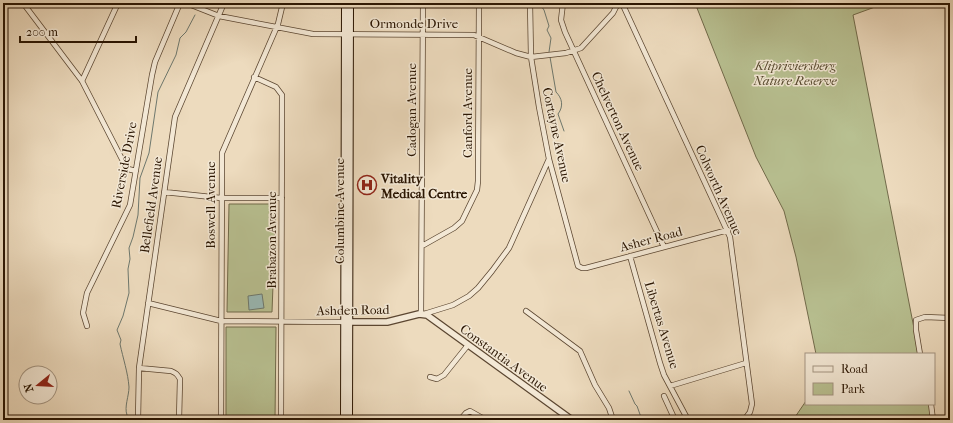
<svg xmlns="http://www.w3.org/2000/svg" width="953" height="423" viewBox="0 0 953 423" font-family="'IM FELL French Canon',serif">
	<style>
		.green { fill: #b8c091; stroke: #716a4a }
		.water { fill: #9abab6; stroke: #6d786e }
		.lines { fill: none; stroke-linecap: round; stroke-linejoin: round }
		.stream { stroke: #6d786e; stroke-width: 1 }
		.minor-casing { stroke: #5b4631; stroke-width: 6 }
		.tertiary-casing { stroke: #5b4631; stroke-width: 8 }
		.secondary-casing { stroke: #2a1502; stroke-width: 8 }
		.minor { stroke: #f3e8d5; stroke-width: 4.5 }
		.tertiary { stroke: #f3e8d5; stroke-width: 5.5 }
		.secondary { stroke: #f3e8d5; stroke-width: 6 }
		.labels { text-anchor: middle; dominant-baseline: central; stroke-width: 3; stroke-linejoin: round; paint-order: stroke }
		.street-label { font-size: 13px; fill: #2a1502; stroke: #f3e8d5 }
		.park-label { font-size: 13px; font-style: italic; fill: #55482d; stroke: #f3e8d5 }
		.poi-label { font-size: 13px; font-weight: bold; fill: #2a1502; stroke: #f3e8d5; text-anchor: start }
	</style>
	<rect width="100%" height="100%" fill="#eddbbe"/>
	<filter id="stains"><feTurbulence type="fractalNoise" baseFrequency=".005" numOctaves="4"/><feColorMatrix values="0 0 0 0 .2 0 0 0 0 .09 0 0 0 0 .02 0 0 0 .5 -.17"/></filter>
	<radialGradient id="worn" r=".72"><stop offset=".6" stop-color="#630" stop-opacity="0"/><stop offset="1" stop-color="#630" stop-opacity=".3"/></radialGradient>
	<path class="green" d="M695,3H886L853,15L919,354H816L796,257L784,211L756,157Z
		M229,204H276L272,312H227Z
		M226,327H276L275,420H226Z
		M806,401V404H929L932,420H793Z"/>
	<path class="water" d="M262,294L264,308L249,310L248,296Z"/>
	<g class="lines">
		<path class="stream" d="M539,3L544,10L549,26L547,30L551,38L549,52
			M550,57L556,92C562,98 564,106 558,114L564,131
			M629,391L635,404L637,406L642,420
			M124,420L127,415C124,407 129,396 129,387C128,373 123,358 120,344L121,340L117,330L123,316L129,293L128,269L130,259L129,248L133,237L138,215L140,178L149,153L158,92L176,55L180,38L186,32L195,15"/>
		<defs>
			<path id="minor" d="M23,3L82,81L125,165L128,169L136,171
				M186,3L219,16L313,34L474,35L516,53L531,57L566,53L581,48L613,13L618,3
				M530,3L531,57L539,107L549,159L578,266L582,268H586L728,230
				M563,3L561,20L565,32L664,247
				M622,3L730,237L752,404L750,412L744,420
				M254,77L276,87L282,95L281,420
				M82,81L118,3
				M164,192L221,198H282
				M422,246L454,228L462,221L477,190L478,181L479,3
				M630,256L660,363L664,375L688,420
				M148,303L221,321L344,322
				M526,311L580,351L595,385L609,408L613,420
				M421,314L423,3
				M424,314L453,305L469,296L478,288L492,271L509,248L549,159
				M87,326L83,313L87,293L130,205L152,75L155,62L180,3
				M920,354L916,330V320L925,317L950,318
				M139,368L171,371C176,373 177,374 180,379L179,420
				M430,377L437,379L444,375L468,345
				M670,386L746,363
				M664,396L675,420
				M931,404L933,420
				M138,420L139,368L175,117L224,3
				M221,420L222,153L278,24L283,3
				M460,420L466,413L470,411L486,420"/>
			<path id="tertiary" d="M345,322H387L419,314L427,315L572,420"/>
			<path id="secondary" d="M344,420L345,3
				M349,420L350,3"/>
		</defs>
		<use href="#minor" class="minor-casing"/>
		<use href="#tertiary" class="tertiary-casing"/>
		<use href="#secondary" class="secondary-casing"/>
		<use href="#minor" class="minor"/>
		<use href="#tertiary" class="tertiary"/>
		<use href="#secondary" class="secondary"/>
	</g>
	<defs>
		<symbol id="hospital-ring" viewBox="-11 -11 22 22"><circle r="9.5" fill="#f3e8d5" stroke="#8f2418" stroke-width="1.5"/><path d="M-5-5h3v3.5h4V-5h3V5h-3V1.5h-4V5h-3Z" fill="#8f2418"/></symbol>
	</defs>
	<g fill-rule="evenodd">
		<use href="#hospital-ring" x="356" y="174" width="22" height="22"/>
	</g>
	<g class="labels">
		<g class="street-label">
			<text x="414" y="23">Ormonde Drive</text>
			<text transform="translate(411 110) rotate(-90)">Cadogan Avenue</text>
			<text transform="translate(467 113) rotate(-90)">Canford Avenue</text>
			<text transform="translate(618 121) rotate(65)">Chelverton Avenue</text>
			<text transform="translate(557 135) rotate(78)">Cortayne Avenue</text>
			<text transform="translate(124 165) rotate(-79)">Riverside Drive</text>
			<text transform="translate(719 190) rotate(66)">Colworth Avenue</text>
			<text transform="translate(151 205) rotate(-82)">Bellefield Avenue</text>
			<text transform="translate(210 205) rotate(-90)">Boswell Avenue</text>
			<text transform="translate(339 211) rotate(-90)">Columbine Avenue</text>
			<text transform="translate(651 239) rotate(-15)">Asher Road</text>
			<text transform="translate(271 240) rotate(-90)">Brabazon Avenue</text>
			<text transform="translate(353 310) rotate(-1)">Ashden Road</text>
			<text transform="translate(662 325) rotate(73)">Libertas Avenue</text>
			<text transform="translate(504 358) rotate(36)">Constantia Avenue</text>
		</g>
		<g class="park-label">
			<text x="795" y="65">Klipriviersberg<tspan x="795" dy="15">Nature Reserve</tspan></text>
		</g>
		<g class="poi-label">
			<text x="381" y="178">Vitality<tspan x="381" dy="15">Medical Centre</tspan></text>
		</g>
	</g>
	<rect width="953" height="423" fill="none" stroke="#eddbbe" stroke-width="16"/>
	<rect x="4" y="4" width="945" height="415" fill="none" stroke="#2a1502" stroke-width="2"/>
	<rect x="8" y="8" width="937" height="407" fill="none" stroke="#2a1502"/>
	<rect x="805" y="353" width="130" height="52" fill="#f3e8d5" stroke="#a39481"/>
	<rect x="813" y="366" width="20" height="6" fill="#f3e8d5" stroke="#a39481"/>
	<text x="841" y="373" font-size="12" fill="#2a1502">Road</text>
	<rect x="813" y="383" width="20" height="12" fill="#b8c091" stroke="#a39481"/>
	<text x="841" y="393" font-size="12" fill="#2a1502">Park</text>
	<g transform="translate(38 385) rotate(252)"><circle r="19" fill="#f3e8d5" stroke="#a39481"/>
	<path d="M0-3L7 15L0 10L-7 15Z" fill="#8f2418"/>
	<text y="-6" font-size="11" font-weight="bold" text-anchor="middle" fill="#2a1502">N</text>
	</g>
	<path d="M20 36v6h116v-6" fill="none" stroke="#2a1502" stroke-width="2"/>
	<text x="26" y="36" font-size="12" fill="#2a1502" stroke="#f3e8d5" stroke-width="3" paint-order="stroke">200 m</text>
	<rect width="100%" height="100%" filter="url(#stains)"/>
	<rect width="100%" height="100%" fill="url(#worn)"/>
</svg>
